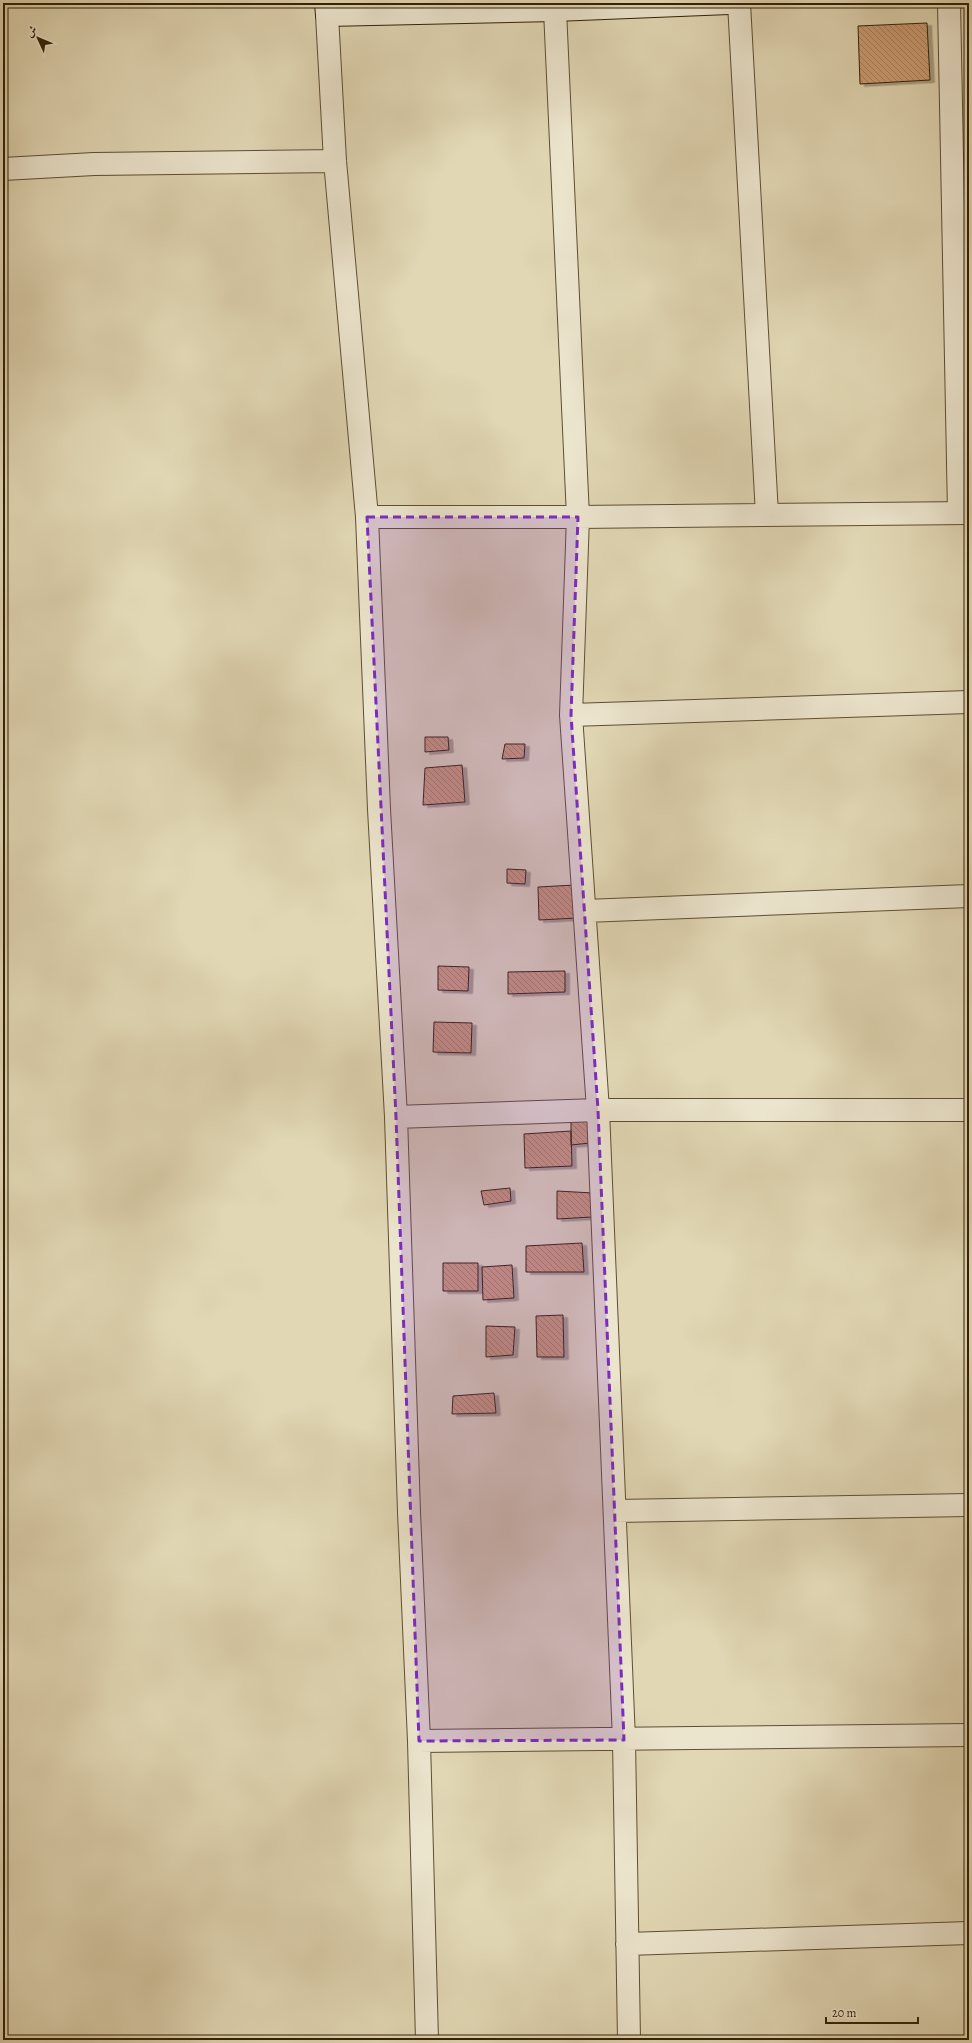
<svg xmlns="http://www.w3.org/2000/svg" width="972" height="2043" viewBox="0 0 972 2043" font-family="Alegreya,Amiri,serif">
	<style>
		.building { fill: url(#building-back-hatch); stroke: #322006; filter: url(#shadow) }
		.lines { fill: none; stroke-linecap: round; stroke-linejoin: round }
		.street-casing { stroke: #5e4e32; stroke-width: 24 }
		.secondary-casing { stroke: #322006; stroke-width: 24 }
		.street { stroke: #ece5ce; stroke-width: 22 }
		.secondary { stroke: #ece5ce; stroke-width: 22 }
		.marked { fill: #7b2cbf; fill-opacity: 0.2; stroke: #7b2cbf; stroke-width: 3; stroke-dasharray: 8 5; stroke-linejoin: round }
	</style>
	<defs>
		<pattern id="building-back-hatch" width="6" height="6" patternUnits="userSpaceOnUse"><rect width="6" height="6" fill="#cd9d74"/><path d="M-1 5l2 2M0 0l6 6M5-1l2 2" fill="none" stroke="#a7805d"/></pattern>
		<filter id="shadow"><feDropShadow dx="4.5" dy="2.5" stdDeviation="0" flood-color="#0004"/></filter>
	</defs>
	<rect width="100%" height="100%" fill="#e1d7b4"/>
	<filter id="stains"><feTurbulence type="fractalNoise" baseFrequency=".005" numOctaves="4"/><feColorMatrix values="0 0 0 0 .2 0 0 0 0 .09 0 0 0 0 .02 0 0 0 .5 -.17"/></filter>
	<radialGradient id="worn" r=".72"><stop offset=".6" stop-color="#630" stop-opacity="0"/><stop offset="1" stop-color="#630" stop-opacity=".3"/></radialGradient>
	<path class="building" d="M927,23L930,80L860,84L858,26Z
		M425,737H448L449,750L425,752Z
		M505,744H525L524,758L502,759Z
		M462,765L465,802L423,805L425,768Z
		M507,869L526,870L525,884L507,883Z
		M575,885L577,918L539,920L538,887Z
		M438,966L469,967L468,991L438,990Z
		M565,971V992L508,994V972Z
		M434,1022L472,1023L471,1053L433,1052Z
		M571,1113L592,1114L590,1143L571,1145Z
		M571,1131L572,1166L525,1168L524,1134Z
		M510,1188L511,1201L484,1205L481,1191Z
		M557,1191L593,1193L592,1217L557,1219Z
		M582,1243L584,1272H526V1246Z
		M443,1263H478V1291H443Z
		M512,1265L514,1298L483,1300L482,1267Z
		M563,1315L564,1357H537L536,1316Z
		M486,1326L515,1327L513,1355L486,1357Z
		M494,1393L496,1413L452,1414L453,1396Z"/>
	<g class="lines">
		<defs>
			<path id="street" d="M739,3L767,515
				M949,3L959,513
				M555,10L578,517L571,715L598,1110L624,1740L629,2040
				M327,15L335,161L367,517L379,809L396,1117L409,1512L419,1741L427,2040
				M3,169L94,164L335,161
				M367,517H578L969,513
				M571,715L969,702
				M585,911L969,896
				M396,1117L598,1110H969
				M615,1511L969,1505
				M419,1741L969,1735
				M627,1944L969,1933"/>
			<path id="secondary" d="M326,3L327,15L555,10L729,3"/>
		</defs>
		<use href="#street" class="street-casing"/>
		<use href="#secondary" class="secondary-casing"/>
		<use href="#street" class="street"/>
		<use href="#secondary" class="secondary"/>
	</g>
	<path class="marked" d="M367,517H578L571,715L598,1110L624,1740L419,1741L396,1117Z"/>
	<rect width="972" height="2043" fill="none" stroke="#e1d7b4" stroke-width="16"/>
	<rect x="4" y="4" width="964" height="2035" fill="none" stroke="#322006" stroke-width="2"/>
	<rect x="8" y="8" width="956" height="2027" fill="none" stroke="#322006"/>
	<g transform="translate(38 38) rotate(314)" stroke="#ece5ce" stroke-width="3" paint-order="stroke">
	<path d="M0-3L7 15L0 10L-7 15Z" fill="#322006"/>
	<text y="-6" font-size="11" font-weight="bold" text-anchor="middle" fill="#322006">ش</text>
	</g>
	<path d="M826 2017v6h92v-6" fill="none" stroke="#322006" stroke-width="2"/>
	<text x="832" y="2017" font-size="12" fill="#322006" stroke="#ece5ce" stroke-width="3" paint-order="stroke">20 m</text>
	<rect width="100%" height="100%" filter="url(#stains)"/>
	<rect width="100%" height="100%" fill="url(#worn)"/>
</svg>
